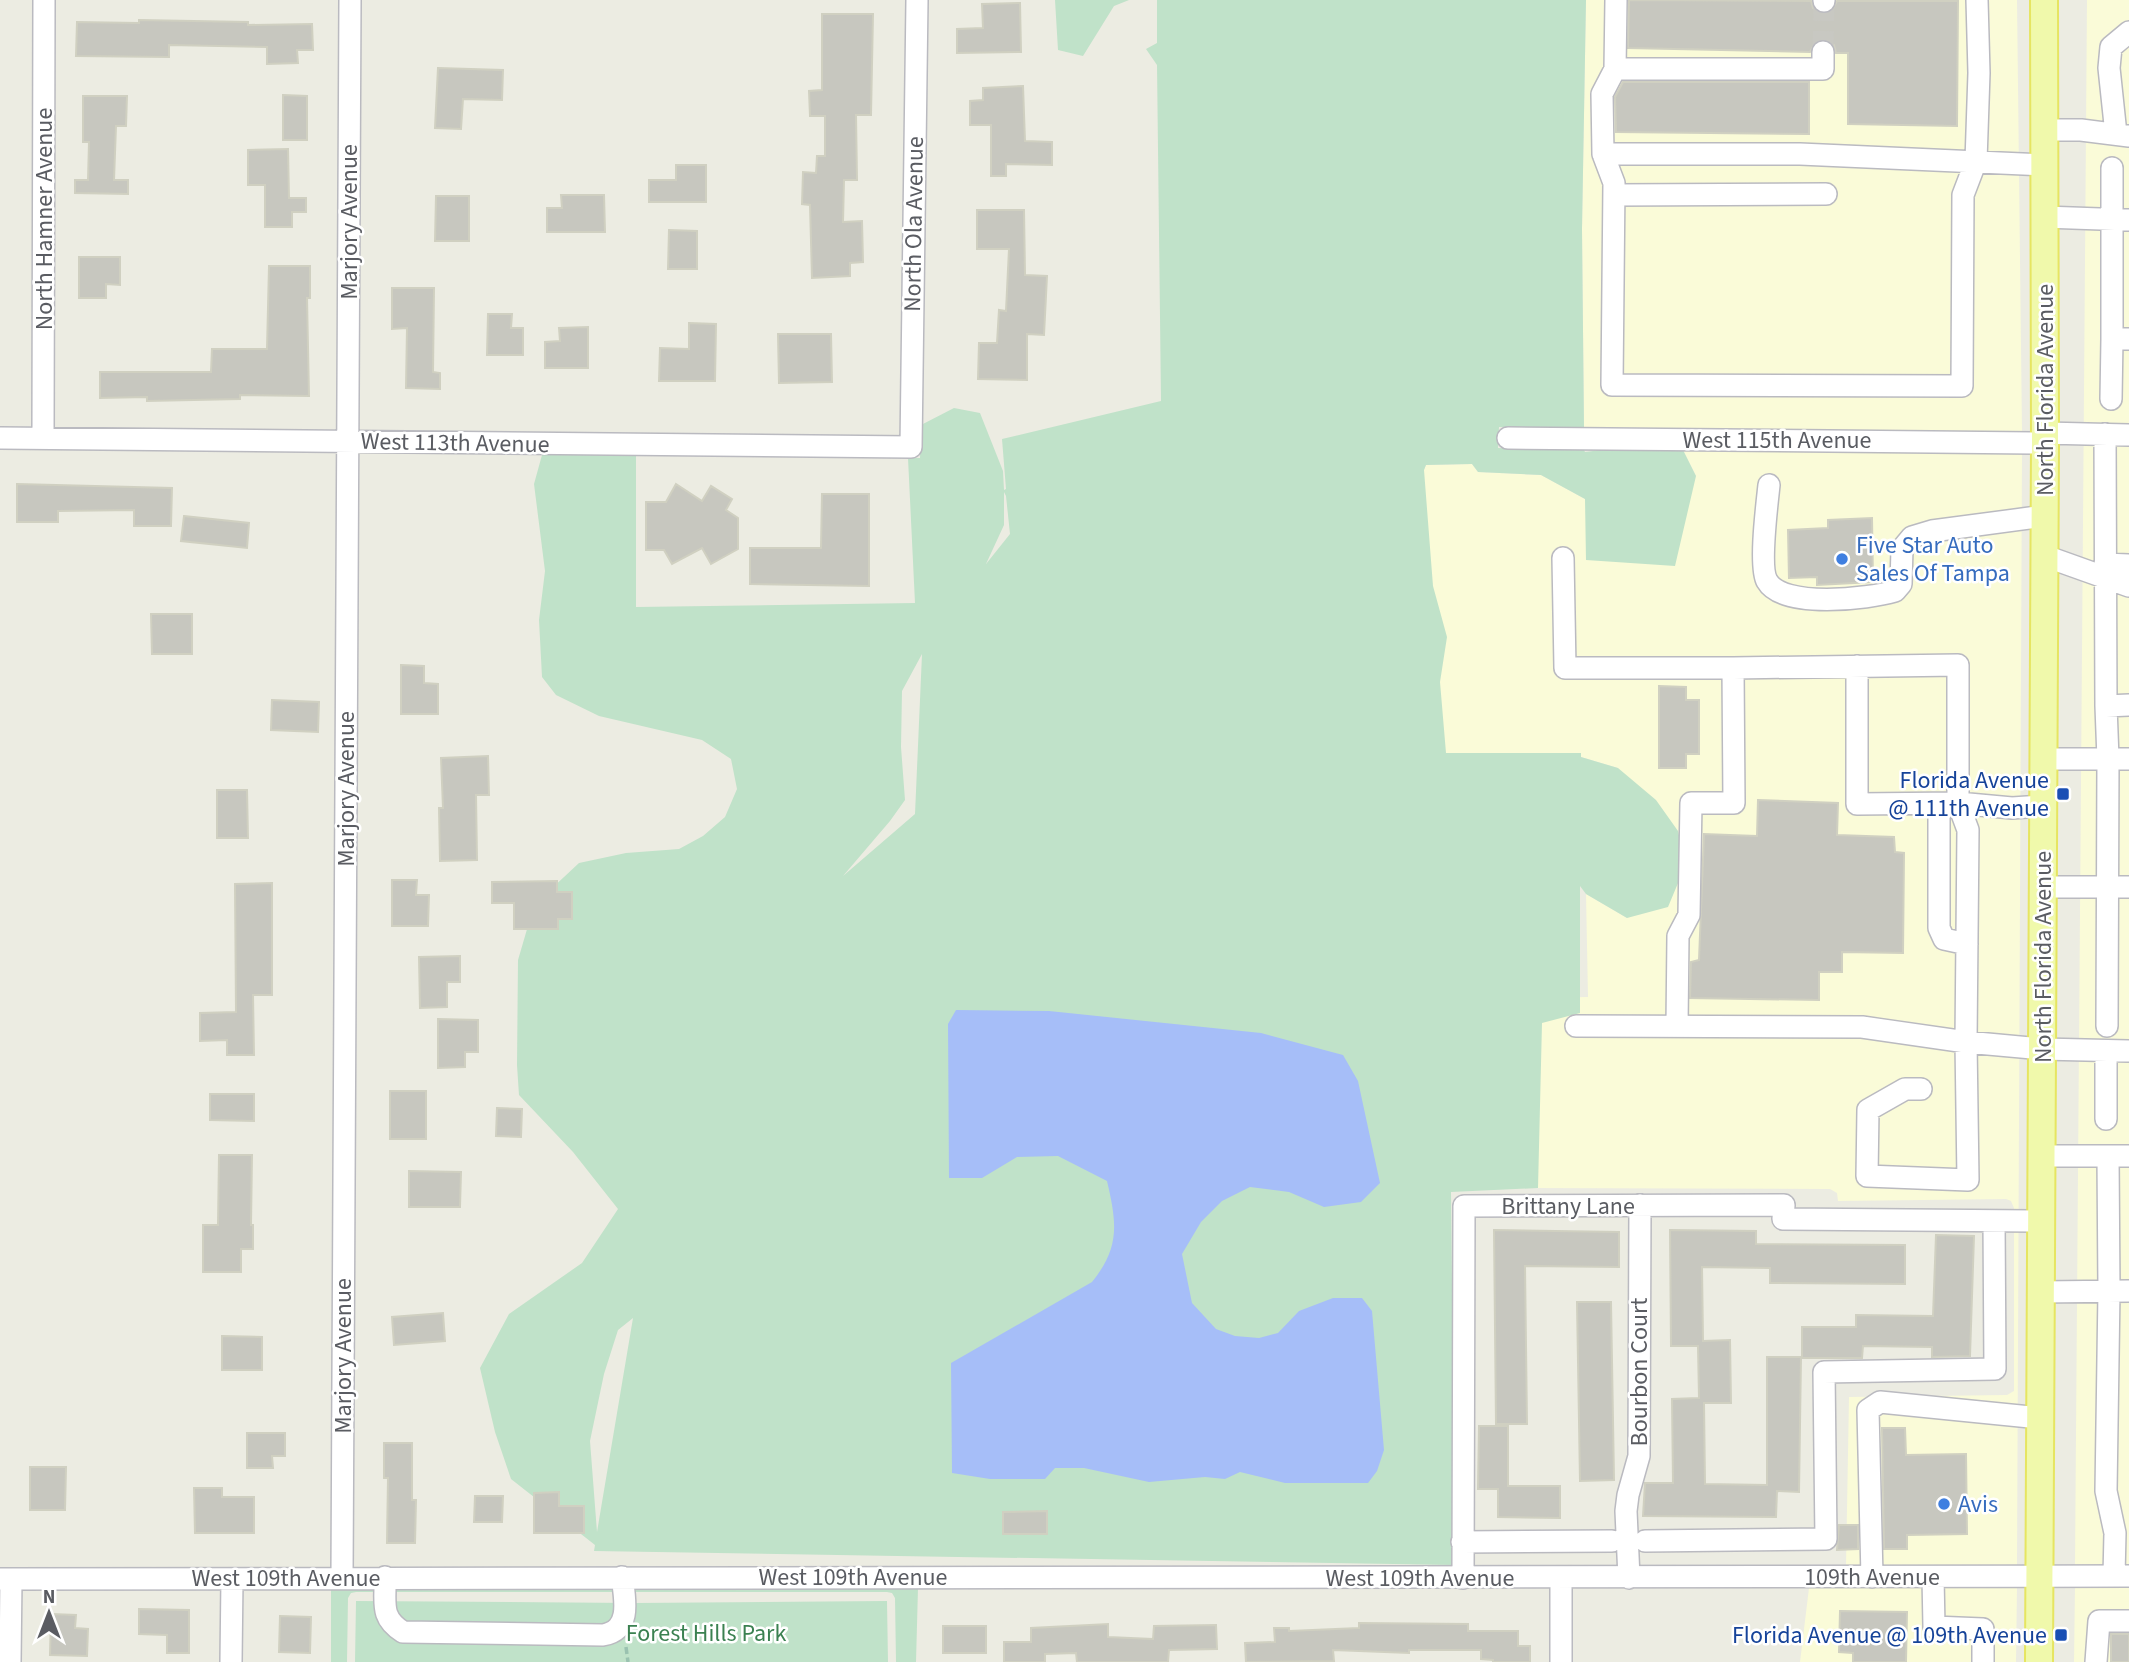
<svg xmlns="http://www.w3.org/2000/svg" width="2129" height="1662" viewBox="0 0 2129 1662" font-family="'Source Sans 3',sans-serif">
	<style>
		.commercial { fill: #fafbd8 }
		.green { fill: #c0e2c9; fill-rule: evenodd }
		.water { fill: #a6bef8 }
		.building { fill: #c7c7bf; stroke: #d0d0c1; stroke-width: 2 }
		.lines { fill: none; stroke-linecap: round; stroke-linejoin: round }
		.minor-tunnel { stroke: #c8c8c2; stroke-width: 21; stroke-dasharray: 21 10; stroke-linecap: butt }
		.minor-casing { stroke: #babac0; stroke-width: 24 }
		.major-casing { stroke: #e6e561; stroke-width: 30 }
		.path { stroke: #9ac2b0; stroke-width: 3.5; stroke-dasharray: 7 3.5; stroke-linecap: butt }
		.minor { stroke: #fff; stroke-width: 21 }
		.major { stroke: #f0f9ab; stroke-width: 26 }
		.shop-dot { fill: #3f7fe0; stroke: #fff; stroke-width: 2.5 }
		.transit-dot { fill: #1a4fb4; stroke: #fff; stroke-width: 2.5 }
		.labels { text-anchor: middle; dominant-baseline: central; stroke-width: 5; stroke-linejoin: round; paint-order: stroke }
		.street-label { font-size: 24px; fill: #5a5c62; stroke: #fff }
		.shop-label { font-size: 24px; fill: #366cbe; stroke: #fff; text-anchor: start }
		.transit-label { font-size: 24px; fill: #164399; stroke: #fff; text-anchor: end }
		.park-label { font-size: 24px; fill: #3b8151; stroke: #fff }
	</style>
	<rect width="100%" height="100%" fill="#ecece2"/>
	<path class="commercial" d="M1586,0H2017L2022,432L1584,428L1582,229Z
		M2087,0H2129V1566L2075,1565Z
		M1683,450L2022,453L2017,1565L1846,1566L1849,1397L2007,1395L2014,1391V1208L2011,1201L2006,1199L1838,1201L1837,1193L1830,1189L1531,1188L1529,998L1588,997L1586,894L1627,918L1618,768L1581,757L1537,758L1430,795L1408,509L1426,465L1472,464L1478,472L1541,475L1585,499L1696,476Z
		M2017,1587L2016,1662H1800L1809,1588Z
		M2075,1587H2129V1662H2074Z"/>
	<path class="green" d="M1055,0H1129L1114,6L1083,56L1058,50Z
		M1157,0H1586L1582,229L1584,428L1499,427L1498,448L1584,450L1585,452L1601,450H1683L1696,476L1675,566L1586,560L1585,499L1541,475L1478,472L1472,464L1426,465L1424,470L1433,586L1447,637L1440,682L1446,753H1581V757L1618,768L1656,800L1678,831L1686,864L1668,907L1627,918L1586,894L1580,886V1013L1542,1023L1538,1188L1451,1192L1455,1565L594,1551L595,1545L511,1479L495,1432L480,1368L509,1314L582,1263L618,1209L573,1152L519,1095L517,1065L518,960L530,919L549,891L579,863L626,853L679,849L703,836L725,817L737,789L731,759L702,740L599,716L556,695L542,677L539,620L545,571L534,484L542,455H636V607L915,603L908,458H920L921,425L954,408L980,413L1003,471L1004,490L1006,489L1002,439L1161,401L1157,65L1146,49L1157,43ZM1004,492L1006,496L1010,534L986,564L1004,525ZM922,654L915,814L843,876L890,821L905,800L901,747L902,691ZM633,1318L597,1532L590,1441L604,1374L618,1330Z
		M331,1588H918L916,1662H896L895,1598L892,1593L887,1592H356L351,1593L348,1598L347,1662H331Z
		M356,1601L634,1603L887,1601L888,1662H355Z"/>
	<path class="water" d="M956,1010L1049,1011L1261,1033L1343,1055L1358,1081L1380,1183L1361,1202L1324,1207L1289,1192L1250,1187L1222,1201L1201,1222L1182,1254L1192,1303L1216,1329L1235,1336L1259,1338L1278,1333L1299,1311L1333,1298H1362L1372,1311L1384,1450L1377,1471L1368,1483H1285L1240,1472L1225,1479L1205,1477L1149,1482L1084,1468H1055L1045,1479H990L952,1473L951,1363L1092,1282C1120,1247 1117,1224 1107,1181L1058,1156L1017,1157L982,1178H949L948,1024Z"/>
	<path class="building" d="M1629,0L1811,1L1813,8L1823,14L1831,12L1837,1H1958L1957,126L1848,124V53H1836L1834,45L1824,39L1816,41L1810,52L1628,48Z
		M1020,3L1021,52L957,53V29L983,28L982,4Z
		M822,14H873L871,115H856L857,180H844L843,222L862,221L863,262L850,263V276L812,278L810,205L802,204L803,172L816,173L817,156H825V116H810L809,91L822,90Z
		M139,20L248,22V25L312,24L313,50H297L298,63L267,64V47L169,45V57L76,56L77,22L139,23Z
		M438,68L503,70L502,100L463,99L461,129L435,128Z
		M1623,82H1809V134L1616,132L1615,97Z
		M1023,86L1025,141L1052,142V165L1006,164V176H991V125H970V101L983,100V88Z
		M283,95L307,96V140H283Z
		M83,96H127L126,126H116L114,180H128V194L75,193V180H88L89,142H83Z
		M288,149L289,198H306V212H292V227H265V185H248V150Z
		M676,165H706V202H649V180H676Z
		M561,195H604L605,232H547V208H562Z
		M436,196H469V241H435Z
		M977,210H1024L1025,275L1047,276L1044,335L1027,334V380L978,379L979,343H997L999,310L1006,311L1009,249H977Z
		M669,230L697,231V269H668Z
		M79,257H120V285L106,284V298H79Z
		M269,266H310V298H307L309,396L240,395V399L147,401V397L100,398V372H211L212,349H267Z
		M392,288H434L433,372L440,373V389L406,388L407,328L392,329Z
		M488,314H512L511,328H523V355H487Z
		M689,323L716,324L715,381H659L660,348L689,349Z
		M588,327V368H545V342L560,341L559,328Z
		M778,334H831L832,382L779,383Z
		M17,484L172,488L171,526H134V510L58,511V522H17Z
		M676,484L702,501L711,486L732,499L726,510L738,518V549L711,564L702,548L672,564L664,550H646V502H666Z
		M822,494H869V586L750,584V548H821Z
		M184,516L249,523L247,548L181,541Z
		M1872,518L1873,582L1817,585V577L1789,578L1788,530L1828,528V520Z
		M151,614H192V654H152Z
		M401,665L424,666V683L438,684V714H401Z
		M1659,686L1686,687V700H1699V754H1686V768H1659Z
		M272,700L319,702L318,732L271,730Z
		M488,756L489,795H476L477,860L440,861L439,808H443L441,758Z
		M217,790H247L248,838H217Z
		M1758,800L1838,803L1837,835L1894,837L1895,852L1904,853L1903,953L1842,952V972H1819V1000L1690,998L1691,962L1699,960L1704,834L1757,836Z
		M392,880H417L416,895H429L428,926H392Z
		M557,881V892H572V919H558V929H514V903H492V882Z
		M272,883V995H253L254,1055H227V1040L200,1041V1013L236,1012L235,884Z
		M460,956V982H447V1007L420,1008L419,957Z
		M438,1019L478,1020V1052H465V1067L438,1068Z
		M390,1091H426V1139H390Z
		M210,1094H254V1121L210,1120Z
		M497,1108L522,1109L521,1137L496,1136Z
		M219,1155H252L251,1225H253V1249H241V1272H203V1225H218Z
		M409,1171L461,1172L460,1207H409Z
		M1494,1230L1619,1232V1267L1525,1266L1527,1424H1496Z
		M1670,1230L1756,1231V1244L1905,1245V1284L1770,1283V1268L1702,1267L1703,1341L1730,1340L1731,1403H1704L1705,1484L1767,1485V1357H1801L1799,1492L1777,1491L1776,1517L1643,1516L1645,1483H1673L1672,1399L1699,1398L1698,1346H1671Z
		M1936,1235L1974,1236L1970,1356L1932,1357V1347L1863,1346L1862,1358H1802V1327H1856V1315L1933,1316Z
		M1577,1302H1611L1614,1480L1580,1481Z
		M443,1313L445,1341L394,1345L392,1317Z
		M222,1336L262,1337V1370H222Z
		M1479,1426H1508V1486H1560V1518L1498,1517V1489H1478Z
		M1882,1428H1905L1906,1455L1966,1454L1967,1534L1907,1535V1549H1884Z
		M247,1433H285V1456H272L273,1468H247Z
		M384,1443H412V1500H416L415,1543H387L388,1478H384Z
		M30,1467H66L65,1510H30Z
		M194,1488H222V1497H254V1533H195Z
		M559,1492V1506H584V1533H534V1493Z
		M475,1496H503L502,1522H474Z
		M1047,1511V1534H1003V1512Z
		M1839,1525H1858V1549L1837,1550Z
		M139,1609L189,1610V1653H167V1635L139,1634Z
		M1840,1611L1907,1612L1906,1662H1853V1653L1839,1652Z
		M51,1614L76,1615L75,1628L88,1629L87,1656L50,1655Z
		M280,1616L311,1617L310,1653L279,1652Z
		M1359,1623L1468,1624V1631H1518V1646H1530V1662H1493V1660L1481,1659V1650H1409V1653L1333,1650L1334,1661L1246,1662L1245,1643L1275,1642L1274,1628H1289V1631L1359,1628Z
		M1108,1624V1637L1153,1639L1154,1626L1216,1625L1217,1649L1169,1650L1168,1662H1077L1076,1653L1045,1654V1662H1004V1642H1031V1628Z
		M943,1626H986V1653H943Z
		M2111,1634H2129V1662H2111Z"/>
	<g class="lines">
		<path class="minor-tunnel" d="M1823,52L1824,1"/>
		<defs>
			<path id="minor" d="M1616,0L1615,69H1823V52
				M1824,1V0
				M1615,69L1602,94L1603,154L1614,183L1612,385L1962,386L1963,195L1976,161L1979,73L1977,0
				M2044,130H2081L2129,136
				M2116,134L2109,68L2111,47L2129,32
				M1603,154H1800L2043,165
				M2112,168V339H2129
				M1614,195L1826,194
				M2044,217L2129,220
				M2111,399L2112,339
				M2045,433L2129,435
				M2105,434L2106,706L2129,705
				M0,438L911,447L917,0
				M43,438L44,0
				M1508,438L2045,443
				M1769,485C1767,504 1759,567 1767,581C1783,609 1868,599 1895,591L1901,584L1902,549L1912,537L1932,531L2045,516
				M2045,556L2129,586
				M1563,558L1565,668H1733L1734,803H1691L1689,915L1678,936L1677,1026
				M2105,564L2129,565
				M1857,666V804L1958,803L2012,808L2043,806
				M1733,668L1958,665V803L1968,830L1966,1042L1968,1180L1867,1176L1868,1110L1905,1089H1921
				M2106,706L2108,759L2107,1026
				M2044,759H2129
				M1939,804V928L1944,939L1967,944
				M2043,887H2129
				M1576,1026L1862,1027L1966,1042L2042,1049L2129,1051
				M2106,1051V1119
				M2042,1156H2129
				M2108,1156L2109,1291L2106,1491L2115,1533L2114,1576
				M2041,1292L2129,1291
				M1645,1541L1826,1539L1824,1372L1995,1369L1994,1221
				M1462,1542L1612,1541
				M342,1577L350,0
				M385,1577C386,1602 379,1617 403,1632L603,1635C632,1630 625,1599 622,1577
				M1872,1577L1868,1410L1880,1402L2040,1418
				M1933,1577L1934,1627L1983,1629V1662
				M1463,1578L1464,1206L1784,1205L1783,1219L2042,1221
				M1629,1578L1626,1511L1628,1495L1639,1456L1640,1205
				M0,1579L2129,1576
				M10,1662L11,1579
				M231,1662L232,1579
				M1561,1662V1578
				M2096,1662L2099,1621H2129"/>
			<path id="major" d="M2039,1662L2045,443L2044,0"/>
		</defs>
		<use href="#minor" class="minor-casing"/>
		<use href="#major" class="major-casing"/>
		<path class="path" d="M626,1647L628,1662"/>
		<use href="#minor" class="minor"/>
		<use href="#major" class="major"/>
	</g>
	<g class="shop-dot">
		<circle cx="1842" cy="559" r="7"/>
		<circle cx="1944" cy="1504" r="7"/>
	</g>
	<g class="transit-dot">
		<rect x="2056" y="787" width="14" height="14" rx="3.5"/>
		<rect x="2054" y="1628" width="14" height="14" rx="3.5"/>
	</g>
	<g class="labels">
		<g class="street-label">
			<text transform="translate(44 219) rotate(-90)">North Hamner Avenue</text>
			<text transform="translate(349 222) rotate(-90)">Marjory Avenue</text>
			<text transform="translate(914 224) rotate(-89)">North Ola Avenue</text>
			<text transform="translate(2045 390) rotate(-90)">North Florida Avenue</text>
			<text x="1777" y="440">West 115th Avenue</text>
			<text transform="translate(455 443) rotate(1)">West 113th Avenue</text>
			<text transform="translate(346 789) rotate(-90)">Marjory Avenue</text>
			<text transform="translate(2043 957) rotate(-90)">North Florida Avenue</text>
			<text x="1568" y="1206">Brittany Lane</text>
			<text transform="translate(343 1356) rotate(-90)">Marjory Avenue</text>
			<text transform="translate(1639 1372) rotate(-90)">Bourbon Court</text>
			<text x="853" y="1577">West 109th Avenue</text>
			<text x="1872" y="1577">109th Avenue</text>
			<text x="286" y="1578">West 109th Avenue</text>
			<text x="1420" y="1578">West 109th Avenue</text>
		</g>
		<g class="shop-label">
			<text x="1856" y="545">Five Star Auto<tspan x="1856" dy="28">Sales Of Tampa</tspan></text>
			<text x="1958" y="1504">Avis</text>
		</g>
		<g class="transit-label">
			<text x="2049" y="780">Florida Avenue<tspan x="2049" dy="28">@ 111th Avenue</tspan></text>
			<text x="2047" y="1635">Florida Avenue @ 109th Avenue</text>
		</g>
		<g class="park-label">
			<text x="706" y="1633">Forest Hills Park</text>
		</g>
	</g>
	<g transform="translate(49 1613)" stroke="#ffffff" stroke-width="5" paint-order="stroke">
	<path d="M0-5L12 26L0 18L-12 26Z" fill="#5a5c62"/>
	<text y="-10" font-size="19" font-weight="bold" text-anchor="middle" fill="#5a5c62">N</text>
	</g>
</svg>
